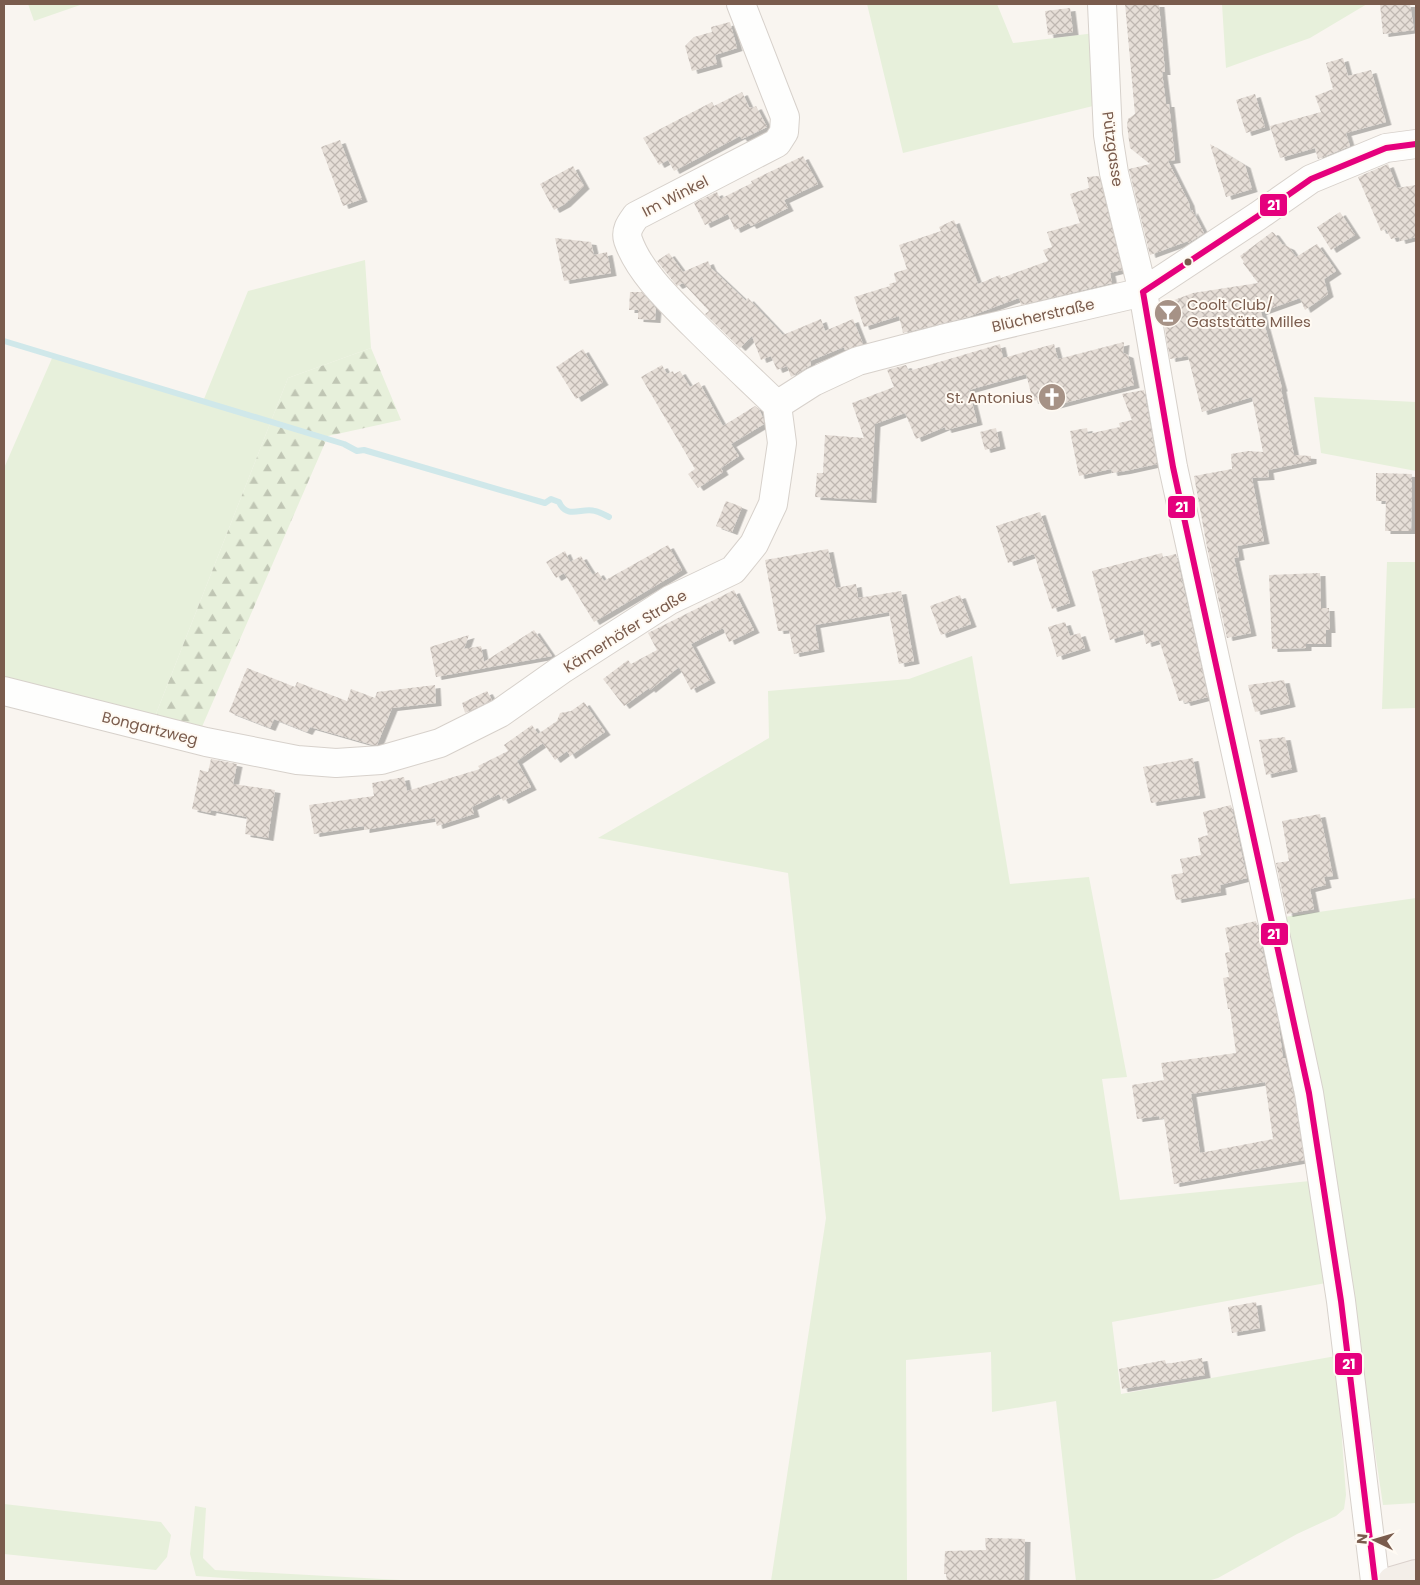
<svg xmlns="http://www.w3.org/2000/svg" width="1420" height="1585" viewBox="0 0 1420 1585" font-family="Poppins,sans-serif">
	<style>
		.green { fill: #e7f0db }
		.forest { fill: url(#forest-firs) }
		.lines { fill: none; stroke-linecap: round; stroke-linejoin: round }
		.stream { stroke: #d0e8ea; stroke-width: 6 }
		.building { fill: url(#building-cross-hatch); fill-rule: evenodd; filter: url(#shadow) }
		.minor-casing { stroke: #d7d1cb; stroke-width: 30 }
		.major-casing { stroke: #dad1cc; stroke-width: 30 }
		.minor { stroke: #fefefd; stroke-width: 28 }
		.major { stroke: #f3eee8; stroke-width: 28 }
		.bus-1-casing { stroke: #fffaf3; stroke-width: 10 }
		.bus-1 { stroke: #e5007d; stroke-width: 6 }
		.bus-dot { fill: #7a5c4d; stroke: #fffaf3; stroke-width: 2 }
		.labels { text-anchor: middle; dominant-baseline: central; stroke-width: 4; stroke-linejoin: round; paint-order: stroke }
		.street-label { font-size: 15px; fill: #7a5c4d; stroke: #fffaf3 }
		.poi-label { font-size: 15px; fill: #7a5c4d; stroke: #fffaf3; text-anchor: start }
		.line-badge { stroke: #fffaf3; stroke-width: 2 }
		.badge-label { font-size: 14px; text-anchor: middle; font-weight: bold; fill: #fff }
	</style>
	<defs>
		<pattern id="forest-firs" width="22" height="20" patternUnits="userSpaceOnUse" patternTransform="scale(1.25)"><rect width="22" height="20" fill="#e7f0db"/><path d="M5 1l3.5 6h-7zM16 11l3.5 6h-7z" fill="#c0c6b4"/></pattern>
		<pattern id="building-cross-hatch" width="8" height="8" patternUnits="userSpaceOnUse" patternTransform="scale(1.25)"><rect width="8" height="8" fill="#e6ded7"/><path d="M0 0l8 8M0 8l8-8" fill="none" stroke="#bfb7b1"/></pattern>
		<filter id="shadow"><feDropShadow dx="5.5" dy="3" stdDeviation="0" flood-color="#0004"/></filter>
	</defs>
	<rect width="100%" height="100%" fill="#f9f5f0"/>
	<path class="green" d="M28,4H83L34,21Z
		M867,4H997L1013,43L1095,33L1097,105L903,153Z
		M1222,4H1367L1310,38L1226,68Z
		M365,260L371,348L288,378L152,724L4,683V468L53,356L204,399L248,291Z
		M1314,397L1416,402V471L1321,453Z
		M1387,562H1416V708L1382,709Z
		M972,656L1010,884L1089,877L1127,1077L1102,1079L1120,1200L1310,1181L1326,1283L1112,1322L1121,1394L1336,1356L1346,1495L1344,1509L1336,1516L1297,1534L1218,1578L1208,1581H1076L1056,1401L992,1412L991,1352L906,1360L907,1581H771L826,1218L788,873L598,838L769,738L768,691L909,679Z
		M1416,898V1503L1383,1505L1334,1178L1284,917Z
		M4,1504L161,1522L171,1535L167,1557L156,1570L4,1554Z
		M195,1506L206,1508L203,1558L215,1570L419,1581H265L196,1576L190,1554Z"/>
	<path class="forest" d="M371,348L401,420L328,436L198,736L152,724L288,378Z"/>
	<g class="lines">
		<path class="stream" d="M4,341L344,444L357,451L364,450L545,503L551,499L559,502C567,520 582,507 595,511C600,512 605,515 609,517"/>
	</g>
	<path class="building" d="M1125,4H1159L1165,72H1162L1166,104H1169L1175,160L1168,161L1189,203L1191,214L1192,210L1204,233L1188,243V241L1150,255L1129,169L1150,164L1130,148L1127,125L1128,119L1135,114Z
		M1380,4H1410L1414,30L1383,34Z
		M1070,8L1073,32L1048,35L1045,11Z
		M730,22L737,48L715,55L717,64L692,71L685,46L694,37L712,32L711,27Z
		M1343,58L1348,76L1371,70L1386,122L1346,133L1350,146L1318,159L1315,148L1280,158L1270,126L1321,112L1315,96L1333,89L1326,63Z
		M742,92L749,107L752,108L756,106L767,127L742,139L740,136L674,171L668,160L659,165L643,138L712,102L714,106Z
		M1255,94L1265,127L1246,133L1236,100Z
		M340,140L362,199L343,206L321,147Z
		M1210,144L1245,165L1252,189L1226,197Z
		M803,156L818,184L784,200L788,208L751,226L749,223L735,230L728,214L705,225L694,203L717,192L720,199L752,183L751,181Z
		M1388,164L1397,188L1416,185V237L1400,241L1399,237L1391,239L1386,229L1381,231L1358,177Z
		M573,166L584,186L565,204L554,210L540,184Z
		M1099,176L1122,270L1110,273L1112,283L1021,305L1019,298L968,317L903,333L899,316L864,327L854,297L890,286L889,284L896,282L894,273L907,269L899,245L941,231L939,227L954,220L978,284L1000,275L1001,278L1048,261L1043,250L1052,247L1047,232L1080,223L1070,194L1089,188L1087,177Z
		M1340,212L1355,235L1331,250L1317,227Z
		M1272,232L1274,233L1282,244L1289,247L1296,257L1317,244L1336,271L1324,279L1328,294L1305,310L1300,298L1261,312L1282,388L1281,389L1294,455L1311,456V461L1268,470L1269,477L1252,478L1264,541L1237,546L1239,557L1234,558L1251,633L1227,638L1207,547L1194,476L1232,469L1231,454L1248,451L1263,452L1252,397L1202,412L1188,356L1170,359L1161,305L1193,293L1258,283L1243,263L1244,262L1240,256Z
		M555,238L591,242L594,255L607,252L611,273L564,281Z
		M669,253L683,272L708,261L711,268L746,301L748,298L783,335L821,319L825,331L853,319L863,344L845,350L844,347L810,361L811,365L791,377L787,366L777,370L771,356L761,360L752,336L740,348L705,314L709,311L683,283L677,286L657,261Z
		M630,292H642L656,309L655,320L638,319V310H629Z
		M1124,342L1123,353L1128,355L1134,385L1053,406L1052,403L1045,405L1043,399L1033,401L1026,374L969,390L977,422L946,430L945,427L916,439L905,413L875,424L871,500L815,497L817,473H823L825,435L864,438L852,403L894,387L887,370L906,365L909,371L1000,344L1003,358L1054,344L1058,359Z
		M583,349L603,382L576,399L556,367Z
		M662,365L667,374L673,371L674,374L680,371L690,387L699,382L723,426L755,406L759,409L763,418L764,424L731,444L739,456L721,468L723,472L698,488L688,474L695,469L641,377Z
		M1144,390L1157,464L1125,471L1112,473L1111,469L1079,476L1070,431L1087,428L1088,434L1120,427L1119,423L1132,420L1122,394Z
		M996,428L1000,446L985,450L980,432Z
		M1376,473L1412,474L1411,531H1385L1386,501H1376Z
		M726,501L742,507L732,532L716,526Z
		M1040,512L1070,603L1052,609L1034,554L1008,563L996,526Z
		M668,545L682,570L594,622L564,573L556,578L546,562L565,551L570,562L581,556L593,575L598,572L604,581Z
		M828,549L836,588L856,584L858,598L901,591L914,661L899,664L889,612L815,625L819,649L794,654L789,630L778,631L765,560Z
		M1162,553L1163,557L1176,554L1208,697L1185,703L1184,700L1179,701L1159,640L1146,644L1143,630L1110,640L1092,571Z
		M1320,573L1321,608H1329L1330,630H1326V644H1306V648L1272,649L1269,575Z
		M734,590L754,630L729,642L723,628L691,644L710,680L691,690L679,667L650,690L649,688L624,706L603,679L628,660L631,664L657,650L648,633Z
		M960,595L971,624L941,635L930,606Z
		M1065,622L1070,636L1080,633L1085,648L1057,657L1048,627Z
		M534,630L552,656L436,677L430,647L469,635L464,649L481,646L484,662Z
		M247,668L295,687L297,682L347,701L351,689L375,698L377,692L435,685L436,703L392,708L377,745H373L310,727L307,732L274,719L270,728L229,712Z
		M1284,680L1290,704L1255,712L1248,685Z
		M487,691L492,700L465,713L462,703Z
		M584,702L605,732L570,756L567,751L555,760L543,743L517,761L531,787L503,801L499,794L472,807L474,814L437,826L435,818L364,830V826L314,834L309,805L374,796L372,783L404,777L407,791L480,769L478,766L508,751L504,745L532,725L538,734L557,721L560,713L571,711Z
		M1285,737L1292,769L1266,775L1259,740Z
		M1193,758L1200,795L1151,803L1143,767Z
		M211,759L237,764L233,784L275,790L268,838L245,834L247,817L211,810L210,813L192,809L200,770L208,772Z
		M1231,805L1247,878L1220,885L1221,892L1176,900L1171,875L1183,873L1180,859L1201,855L1198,838L1208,835L1203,812Z
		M1320,814L1333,876L1324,877L1326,885L1310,889L1314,909L1287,914L1276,863L1289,861L1282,821Z
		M1256,921L1278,1020L1283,1058H1285L1294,1096L1304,1160L1174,1184L1164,1118L1160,1119L1159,1116L1137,1119L1132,1085L1164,1080L1161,1063L1236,1053L1230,1009H1228L1223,978L1229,977L1225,953L1230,952L1225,928ZM1265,1082L1273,1139L1200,1153L1191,1094Z
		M1256,1302L1260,1328L1232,1333L1228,1307Z
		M1202,1358L1205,1375L1122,1389L1119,1369L1165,1360L1166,1364Z
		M985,1538L1025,1539L1024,1581H947L946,1574H944L945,1551L986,1550Z"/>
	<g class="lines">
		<defs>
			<path id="minor" d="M741,4L785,117L784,132L777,143L636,216C631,223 625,230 628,240C639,272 670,301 694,325C721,352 749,378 777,405
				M1102,4L1108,135L1114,173L1143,292L1173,467L1257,849L1309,1093L1341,1301L1375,1581
				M777,405L813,382L858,361L942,339L1143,292L1258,216L1311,179L1386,148L1416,144
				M4,691L206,742L297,760L336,763L381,760L440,743L500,713L561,670L670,600L733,570L754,544L773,504L782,443L777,405"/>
			<path id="major" d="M1392,1581L1416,1574"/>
		</defs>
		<use href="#minor" class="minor-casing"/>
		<use href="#major" class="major-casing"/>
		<use href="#minor" class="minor"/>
		<use href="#major" class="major"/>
		<defs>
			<path id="bus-1" d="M1143,292L1173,467L1309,1093L1341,1301L1375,1581
				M1143,292L1258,216L1311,179L1386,148L1416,144"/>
		</defs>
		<use href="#bus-1" class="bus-1-casing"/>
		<use href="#bus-1" class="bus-1"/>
	</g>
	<defs>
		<symbol id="bar-disc" viewBox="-11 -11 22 22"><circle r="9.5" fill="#a69286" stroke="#fffaf3"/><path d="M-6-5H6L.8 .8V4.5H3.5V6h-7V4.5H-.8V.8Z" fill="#fff"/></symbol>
		<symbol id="church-disc" viewBox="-11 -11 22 22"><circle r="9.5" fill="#a69286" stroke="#fffaf3"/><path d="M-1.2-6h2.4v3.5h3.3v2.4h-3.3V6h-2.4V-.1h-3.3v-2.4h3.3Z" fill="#fff"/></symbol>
	</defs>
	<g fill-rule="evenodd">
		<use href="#bar-disc" x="1152" y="297" width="32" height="32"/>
		<use href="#church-disc" x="1036" y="381" width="32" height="32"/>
	</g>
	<circle class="bus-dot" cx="1188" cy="262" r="4.5"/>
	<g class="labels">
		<g class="street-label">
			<text transform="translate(1113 149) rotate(82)">Pützgasse</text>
			<text transform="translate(675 196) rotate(-27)">Im Winkel</text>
			<text transform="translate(1043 315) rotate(-13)">Blücherstraße</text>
			<text transform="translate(625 631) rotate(-32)">Kämerhöfer Straße</text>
			<text transform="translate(150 728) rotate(14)">Bongartzweg</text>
		</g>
		<g class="poi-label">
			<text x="1187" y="304">Coolt Club/<tspan x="1187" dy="17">Gaststätte Milles</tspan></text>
			<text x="1033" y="397" text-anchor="end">St. Antonius</text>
		</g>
	</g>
	<g class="line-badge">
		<rect x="1259" y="193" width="29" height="24" rx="5" fill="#e5007d"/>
		<rect x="1167" y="495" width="29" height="24" rx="5" fill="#e5007d"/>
		<rect x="1260" y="922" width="29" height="24" rx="5" fill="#e5007d"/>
		<rect x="1334" y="1352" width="29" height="24" rx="5" fill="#e5007d"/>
	</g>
	<g class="badge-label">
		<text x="1274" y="210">21</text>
		<text x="1182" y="512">21</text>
		<text x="1274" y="939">21</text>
		<text x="1349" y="1369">21</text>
	</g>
	<rect width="1420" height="1585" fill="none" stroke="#7a5c4d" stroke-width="10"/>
	<g transform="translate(1375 1540) rotate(275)" stroke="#fffaf3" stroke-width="4" paint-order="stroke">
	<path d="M0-4L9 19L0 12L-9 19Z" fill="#7a5c4d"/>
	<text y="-8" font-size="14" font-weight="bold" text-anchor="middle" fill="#7a5c4d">N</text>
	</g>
</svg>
